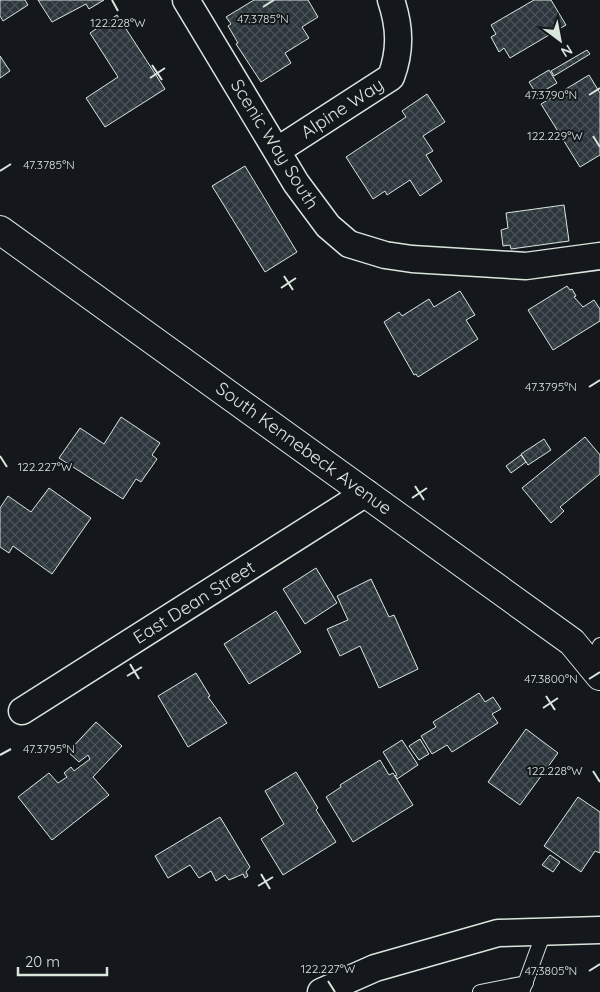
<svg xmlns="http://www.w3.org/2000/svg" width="600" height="992" viewBox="0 0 600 992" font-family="Quicksand,sans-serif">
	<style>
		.building { fill: url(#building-cross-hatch); stroke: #d8e6dc }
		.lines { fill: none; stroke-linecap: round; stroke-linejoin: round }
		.lane-casing { stroke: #d8e6dc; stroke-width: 16 }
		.street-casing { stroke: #d8e6dc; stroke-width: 29 }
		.secondary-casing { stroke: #d8e6dc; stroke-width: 30 }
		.lane { stroke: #14181c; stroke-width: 14 }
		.street { stroke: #14181c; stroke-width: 26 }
		.secondary { stroke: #14181c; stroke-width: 28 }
		.ticks { fill: none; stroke: #d8e6dc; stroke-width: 2 }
		.labels { text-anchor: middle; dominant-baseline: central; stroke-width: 4; stroke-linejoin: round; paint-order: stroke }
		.street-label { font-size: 18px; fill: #d8e6dc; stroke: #14181c }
		.ticks-label { font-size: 12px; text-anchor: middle; fill: #d8e6dc; stroke: #14181c; stroke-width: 4; stroke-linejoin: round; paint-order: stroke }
	</style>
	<defs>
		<pattern id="building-cross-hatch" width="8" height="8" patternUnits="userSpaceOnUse" patternTransform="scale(1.25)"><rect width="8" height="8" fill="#2c363c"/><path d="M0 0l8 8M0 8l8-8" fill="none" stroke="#4a5358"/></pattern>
	</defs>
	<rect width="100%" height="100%" fill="#14181c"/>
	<path class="building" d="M0,0H25L28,5L3,21L0,16Z
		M38,0H104L89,9L86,4L52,22Z
		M254,0H308L318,17L302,27L309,38L285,53L291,63L261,82L236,44L238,43L228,26L231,24L226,17Z
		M534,0H551L566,25L510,58L504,48L499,52L491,37L496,34L491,25Z
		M117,15L165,89L105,127L86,98L118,77L90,33Z
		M587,50L590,54L554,76L551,71Z
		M0,56L10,71L0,78Z
		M549,70L557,83L537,95L529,82Z
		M589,75L600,93V155L580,167L541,104Z
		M427,94L445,122L423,136L433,151L426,155L442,181L420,196L410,180L387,195L385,191L373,199L346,157L406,117L402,111Z
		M245,166L297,252L265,272L212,186Z
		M564,205L569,241L511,249L510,245L503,246L501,230L508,228L506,213Z
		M567,286L570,290L572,289L576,296L574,297L583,307L594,300L600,309V321L553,350L528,310Z
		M460,291L475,315L466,320L478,339L418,377L416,374L414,375L384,322L399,312L402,316L429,299L434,307Z
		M121,417L160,443L152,455L157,459L141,482L136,479L123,499L59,458L80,428L104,444Z
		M585,437L600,455V474L560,507L564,511L551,523L522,488Z
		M544,439L551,450L528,465L521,454Z
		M521,455L526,462L511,473L506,466Z
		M49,488L91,518L52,574L13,546L9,553L0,547V508L8,496L31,512Z
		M316,568L337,603L305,624L283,589Z
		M371,579L389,617L394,615L418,669L379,688L360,646L340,656L327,629L348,620L337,596Z
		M276,611L301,652L249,684L224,644Z
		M196,673L210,696L208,697L227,723L188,747L158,696Z
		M479,693L485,702L493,697L501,709L492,714L498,723L452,752L447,745L432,754L421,736L436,727L433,722Z
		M96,722L122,746L93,777L109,795L52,840L18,797L49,773L58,783L67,777L64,773L71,767L74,771L90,759L88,755L79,762L68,752Z
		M526,729L558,753L520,805L488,782Z
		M420,739L429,754L419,760L409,746Z
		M402,740L418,765L397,779L395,776L397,775L383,752Z
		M380,760L389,775L393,773L413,805L353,842L326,797L341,787L340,785Z
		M296,772L318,808L316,810L336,842L283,875L261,839L284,824L265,791Z
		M578,797L600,812V853L595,851L581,872L544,846Z
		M220,817L250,867L246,872L248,876L245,878L243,874L229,880L225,875L216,881L211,871L199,878L190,865L168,878L155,856Z
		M550,855L560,862L553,872L542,865Z"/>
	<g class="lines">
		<defs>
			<path id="lane" d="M591,664L600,645
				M480,992L526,983
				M522,992L544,932"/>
			<path id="street" d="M186,0L296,183L328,226L349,244L385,255L412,259L526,266L600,256
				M278,150L391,77C401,50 400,27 391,0
				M22,711L366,493
				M321,992L375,968L498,933L600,930"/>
			<path id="secondary" d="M0,230L572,642L600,676"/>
		</defs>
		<use href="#lane" class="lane-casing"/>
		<use href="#street" class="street-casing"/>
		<use href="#secondary" class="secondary-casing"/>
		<use href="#lane" class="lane"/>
		<use href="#street" class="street"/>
		<use href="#secondary" class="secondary"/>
	</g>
	<path class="ticks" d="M112,0L118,11M263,7L274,0M152,65L162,80M150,78L165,68M589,95L600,88M593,136L600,147M0,171L11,164M284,276L293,290M281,288L296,278M589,387L600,380M0,456L7,467M415,486L424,500M412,498L427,488M130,664L139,679M127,676L142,667M589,679L600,672M546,696L555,710M543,708L558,698M0,755L11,749M593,771L600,782M261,874L270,889M258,886L273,877M589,971L600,964M328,981L335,992"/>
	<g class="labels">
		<g class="street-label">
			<text transform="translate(342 108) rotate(-33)">Alpine Way</text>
			<text transform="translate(275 144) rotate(58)">Scenic Way South</text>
			<text transform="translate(304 448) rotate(36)">South Kennebeck Avenue</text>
			<text transform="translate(194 602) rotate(-32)">East Dean Street</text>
		</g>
	</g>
	<g class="ticks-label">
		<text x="263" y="23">47.3785°N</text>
		<text x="118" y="27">122.228°W</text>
		<text x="551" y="99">47.3790°N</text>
		<text x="555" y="140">122.229°W</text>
		<text x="49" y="169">47.3785°N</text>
		<text x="551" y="391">47.3795°N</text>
		<text x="45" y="471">122.227°W</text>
		<text x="551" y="683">47.3800°N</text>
		<text x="49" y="753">47.3795°N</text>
		<text x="555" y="775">122.228°W</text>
		<text x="328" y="973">122.227°W</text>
		<text x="551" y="975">47.3805°N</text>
	</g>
	<g transform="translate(560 40) rotate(148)" stroke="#14181c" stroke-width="4" paint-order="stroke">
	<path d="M0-4L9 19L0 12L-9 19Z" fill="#d8e6dc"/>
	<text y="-8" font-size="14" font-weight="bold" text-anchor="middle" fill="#d8e6dc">N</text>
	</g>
	<path d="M18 967v8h89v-8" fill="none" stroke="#d8e6dc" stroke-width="2.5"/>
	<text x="25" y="967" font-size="15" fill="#d8e6dc" stroke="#14181c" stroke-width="4" paint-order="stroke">20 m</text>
</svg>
